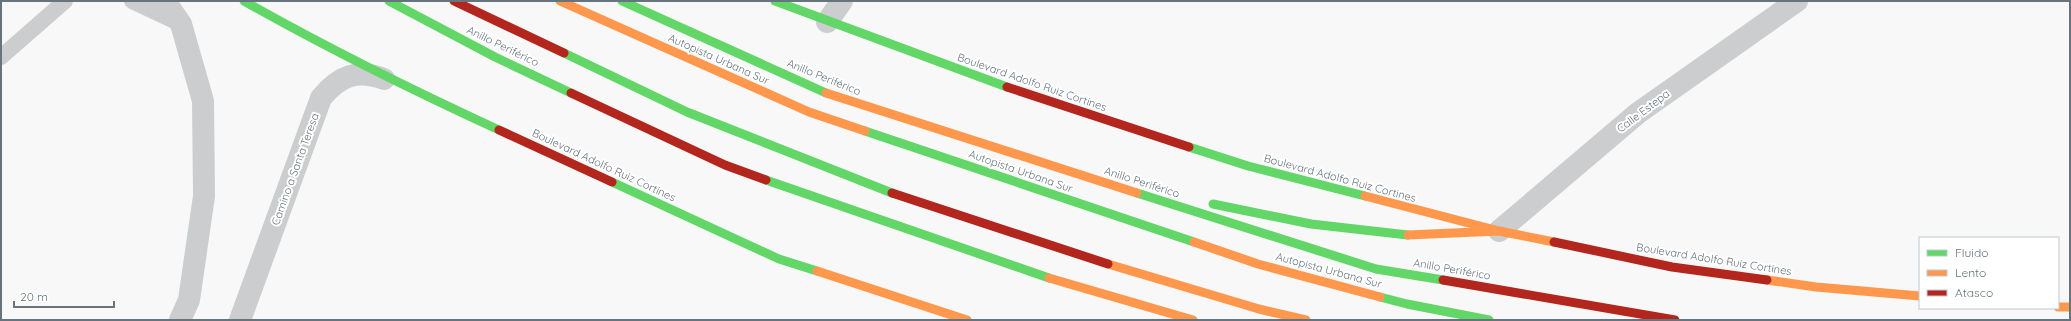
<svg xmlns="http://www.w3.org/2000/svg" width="2071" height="321" viewBox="0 0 2071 321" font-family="Quicksand,sans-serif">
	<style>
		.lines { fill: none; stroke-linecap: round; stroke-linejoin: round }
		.lane { stroke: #cbcdce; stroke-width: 16 }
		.street { stroke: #cbcdce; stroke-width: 22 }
		.fast { stroke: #63d668; stroke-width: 9 }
		.slow { stroke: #ff974d; stroke-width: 9 }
		.jam { stroke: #b3261e; stroke-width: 9 }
		.labels { text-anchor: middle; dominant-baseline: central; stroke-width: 4; stroke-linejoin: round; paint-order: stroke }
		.street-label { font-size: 11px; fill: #66747f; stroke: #fff }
	</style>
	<rect width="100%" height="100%" fill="#f8f8f8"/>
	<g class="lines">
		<path class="lane" d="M132,1L181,24
			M1,57L65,1"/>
		<path class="street" d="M165,1L181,24L203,101L204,196L189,300L180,320
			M827,22L842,1
			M1499,231L1638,113L1797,1
			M240,320L321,98C339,76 356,69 384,79"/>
		<path class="fast" d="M244,1C327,48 412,90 499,130
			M389,1L495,57L571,93
			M622,1L826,93
			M775,1L1007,87
			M564,53L687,112L892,193
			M865,131L1194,242
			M1189,147L1248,166L1365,196
			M766,180L1049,278
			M612,182L779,259L817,271
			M1137,193L1376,269L1443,280
			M1213,204L1311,224L1408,235
			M1380,297L1407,304L1489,320"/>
		<path class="slow" d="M560,1L809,112L865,131
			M826,93L1137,193
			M1365,196L1499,231L1554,242
			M1408,235L1499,231
			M1194,242L1258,264L1380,297
			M1108,264L1259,309L1306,320
			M817,271L967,320
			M1049,278L1193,320
			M1767,280L1816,287L1920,296
			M2058,307H2070"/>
		<path class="jam" d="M454,1L564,53
			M1007,87L1189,147
			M571,93L725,165L766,180
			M499,130L612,182
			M892,193L1108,264
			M1554,242L1672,267L1767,280
			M1443,280L1675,320"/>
	</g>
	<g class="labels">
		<g class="street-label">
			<text transform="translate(503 46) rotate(26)">Anillo Periférico</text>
			<text transform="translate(719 59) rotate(24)">Autopista Urbana Sur</text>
			<text transform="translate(824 77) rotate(22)">Anillo Periférico</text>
			<text transform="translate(1032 82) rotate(19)">Boulevard Adolfo Ruiz Cortines</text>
			<text transform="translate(1643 111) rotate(-37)">Calle Estepa</text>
			<text transform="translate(604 165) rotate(25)">Boulevard Adolfo Ruiz Cortines</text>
			<text transform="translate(295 169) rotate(-70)">Camino a Santa Teresa</text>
			<text transform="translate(1021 171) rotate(19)">Autopista Urbana Sur</text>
			<text transform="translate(1340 178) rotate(15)">Boulevard Adolfo Ruiz Cortines</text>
			<text transform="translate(1142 182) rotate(18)">Anillo Periférico</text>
			<text transform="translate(1714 259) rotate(9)">Boulevard Adolfo Ruiz Cortines</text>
			<text transform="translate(1452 269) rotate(10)">Anillo Periférico</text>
			<text transform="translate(1329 270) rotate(15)">Autopista Urbana Sur</text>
		</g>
	</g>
	<rect width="2071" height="321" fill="none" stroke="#66747f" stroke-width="4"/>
	<rect x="1919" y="237" width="140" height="72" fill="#ffffff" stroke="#c2c7cc"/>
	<rect x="1927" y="250" width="20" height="6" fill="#63d668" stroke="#c2c7cc"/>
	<text x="1955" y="257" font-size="12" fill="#66747f">Fluido</text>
	<rect x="1927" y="270" width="20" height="6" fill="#ff974d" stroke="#c2c7cc"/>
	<text x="1955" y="277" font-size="12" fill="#66747f">Lento</text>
	<rect x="1927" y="290" width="20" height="6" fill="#b3261e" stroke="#c2c7cc"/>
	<text x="1955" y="297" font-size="12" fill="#66747f">Atasco</text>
	<path d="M14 301v6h100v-6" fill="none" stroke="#66747f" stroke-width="2"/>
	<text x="20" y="301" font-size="12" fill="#66747f" stroke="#ffffff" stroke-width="3" paint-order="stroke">20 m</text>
</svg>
